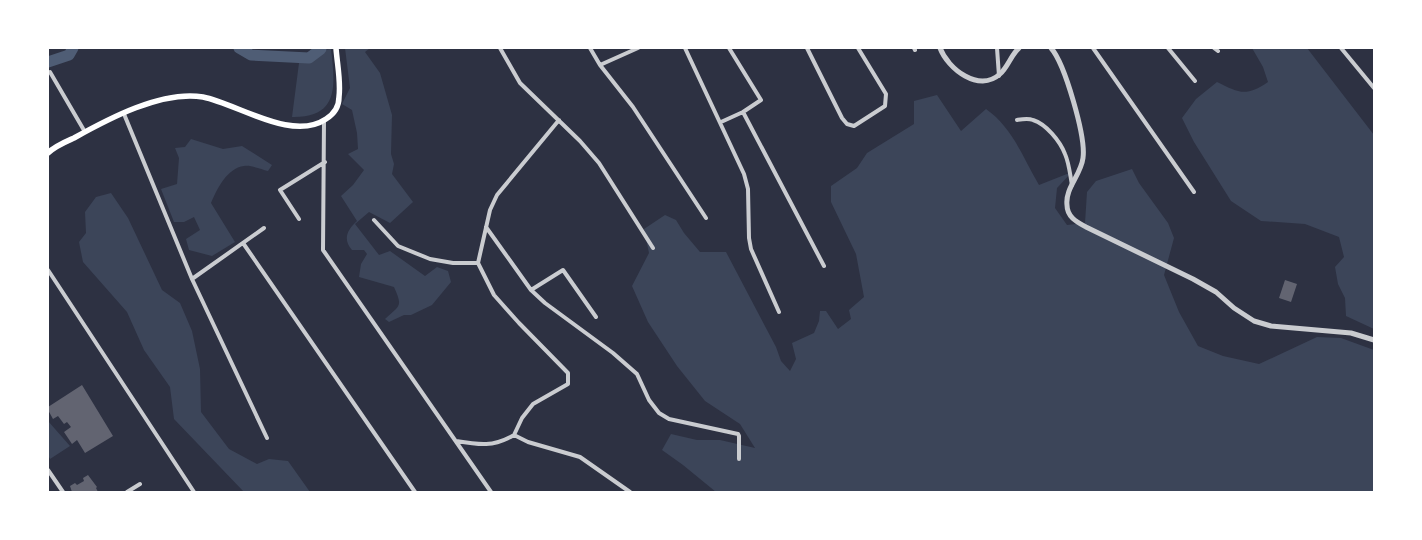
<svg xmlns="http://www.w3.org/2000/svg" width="1422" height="540" viewBox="0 0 1422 540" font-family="'Libre Baskerville',serif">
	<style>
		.green { fill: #3c4559 }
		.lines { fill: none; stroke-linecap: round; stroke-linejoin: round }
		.river { stroke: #4f5d75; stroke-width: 11 }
		.building { fill: #626471 }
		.minor { stroke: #caccd0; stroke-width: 4 }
		.tertiary { stroke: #caccd0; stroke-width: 5 }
		.secondary { stroke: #fff; stroke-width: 5.5 }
	</style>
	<rect width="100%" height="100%" fill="#2d3142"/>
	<path class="green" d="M345,48H370L365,52L380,73L392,115L391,154L394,164L392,174L413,202L390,223L369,212L355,224L379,255L390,251L425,276L437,267L448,271L451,282L432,305L411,315H404L389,322L385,319C400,305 403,307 394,287L359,277L361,264L367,254L364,250H352C342,239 348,229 357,221L341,196L353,185L364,170L348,154L358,149L357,133L352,110L342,104L350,88Z
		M1252,48H1307L1374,135V329L1346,316L1345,298L1338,284L1335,267L1344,257L1339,237L1305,224L1261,221L1231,201L1194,142L1182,118L1196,99L1217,82C1239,93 1246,97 1268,82L1263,67Z
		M331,49C335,84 340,118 292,117L299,63L314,60L323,50Z
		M937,95L961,131L986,109C1013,128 1023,158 1039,185L1072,172L1057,188L1055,208L1067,225L1085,223L1087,192L1096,181L1132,169L1139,183L1168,223L1174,238L1164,275L1179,312L1198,346L1223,356L1259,364L1317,337L1341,338L1374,350V492H716L683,465L662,450L671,434L697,440H720L755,448L740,424L705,401L677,366L648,322L632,286L649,253L644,229L665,215L676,220L684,233L700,252H726L776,347L781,361L790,371L796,359L792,343L814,333L819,321L820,311H826L838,329L851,319L849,310L864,297L856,254L831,202V186L857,168L867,153L914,124V101Z
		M191,139L223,149L242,146L272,165L268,171C261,169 251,165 244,166C227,168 217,189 211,203L235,242L212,256L189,250L186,239L200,230L194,217L184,222H174L161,189L177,184L179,158L175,148L185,147Z
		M111,193L128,218L162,290L180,303L192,331L200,369L201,412L229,449L257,464L269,459L288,461L310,492H244L174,419L170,387L144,350L127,312L83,262L79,242L86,233L85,212L96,197Z
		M48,421L70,446L50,459L48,455Z"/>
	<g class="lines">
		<path class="river" d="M239,48L251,55L309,58L321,49V48
			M48,62L69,55L73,48"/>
	</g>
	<path class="building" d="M1285,280L1297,284L1291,302L1279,298Z
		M82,385L113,436L85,453L77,440L72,444L64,432L71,427L67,422L64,424L58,416L53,419L48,410V407Z
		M88,475L97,487L96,488L98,492H72L70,486L75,483L77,485L84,481L83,478Z"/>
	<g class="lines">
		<path class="minor" d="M500,48L520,83L580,141L599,163L653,248
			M590,48L600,65L633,107L706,218
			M685,48L744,174L748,189L749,238L751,249L779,312
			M807,48L842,118L847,124L854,126L885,106L886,94L858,48
			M914,48L915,50
			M997,48L999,76
			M1093,48L1194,192
			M1168,48L1195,81
			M1214,48L1218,51
			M1341,48L1374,88
			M600,65L638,48
			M50,72L85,132
			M743,112L824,266
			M124,114L192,279L267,438
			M324,120L323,250L491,492
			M1017,120C1023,119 1028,118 1033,120C1046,124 1060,141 1065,154C1069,163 1070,174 1072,185
			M721,122L743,112L761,100L729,48
			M299,219L280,190L325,162
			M374,220L398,246L430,259L453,263H478
			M486,227L531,290L545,303L613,353L637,374L649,400L659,413L669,419L738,434L739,436V459
			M243,243L415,492
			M48,270L194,492
			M192,279L264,228
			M531,290L563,270L596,317
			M514,435L522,418L533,404L568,384V373L519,323L494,295L478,263L490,210L497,195L559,120
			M514,435L528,442L580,457L630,492
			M456,441C480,445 493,447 514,435
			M48,470L63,492
			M127,492L140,484"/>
		<path class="tertiary" d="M940,48C948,69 979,93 1000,74C1008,67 1011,55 1019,48
			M1051,48C1065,64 1086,137 1083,158C1081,175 1065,188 1067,205C1067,217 1077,222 1086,227L1193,279L1216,292L1234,308L1254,321L1271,326L1351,333L1374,340"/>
		<path class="secondary" d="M48,153C55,146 65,142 74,138C108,119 162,90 203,97C238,104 292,142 326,119C334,114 339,106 339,97C341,81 337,63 336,48"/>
	</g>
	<rect width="1422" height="540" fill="none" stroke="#ffffff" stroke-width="98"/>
</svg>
